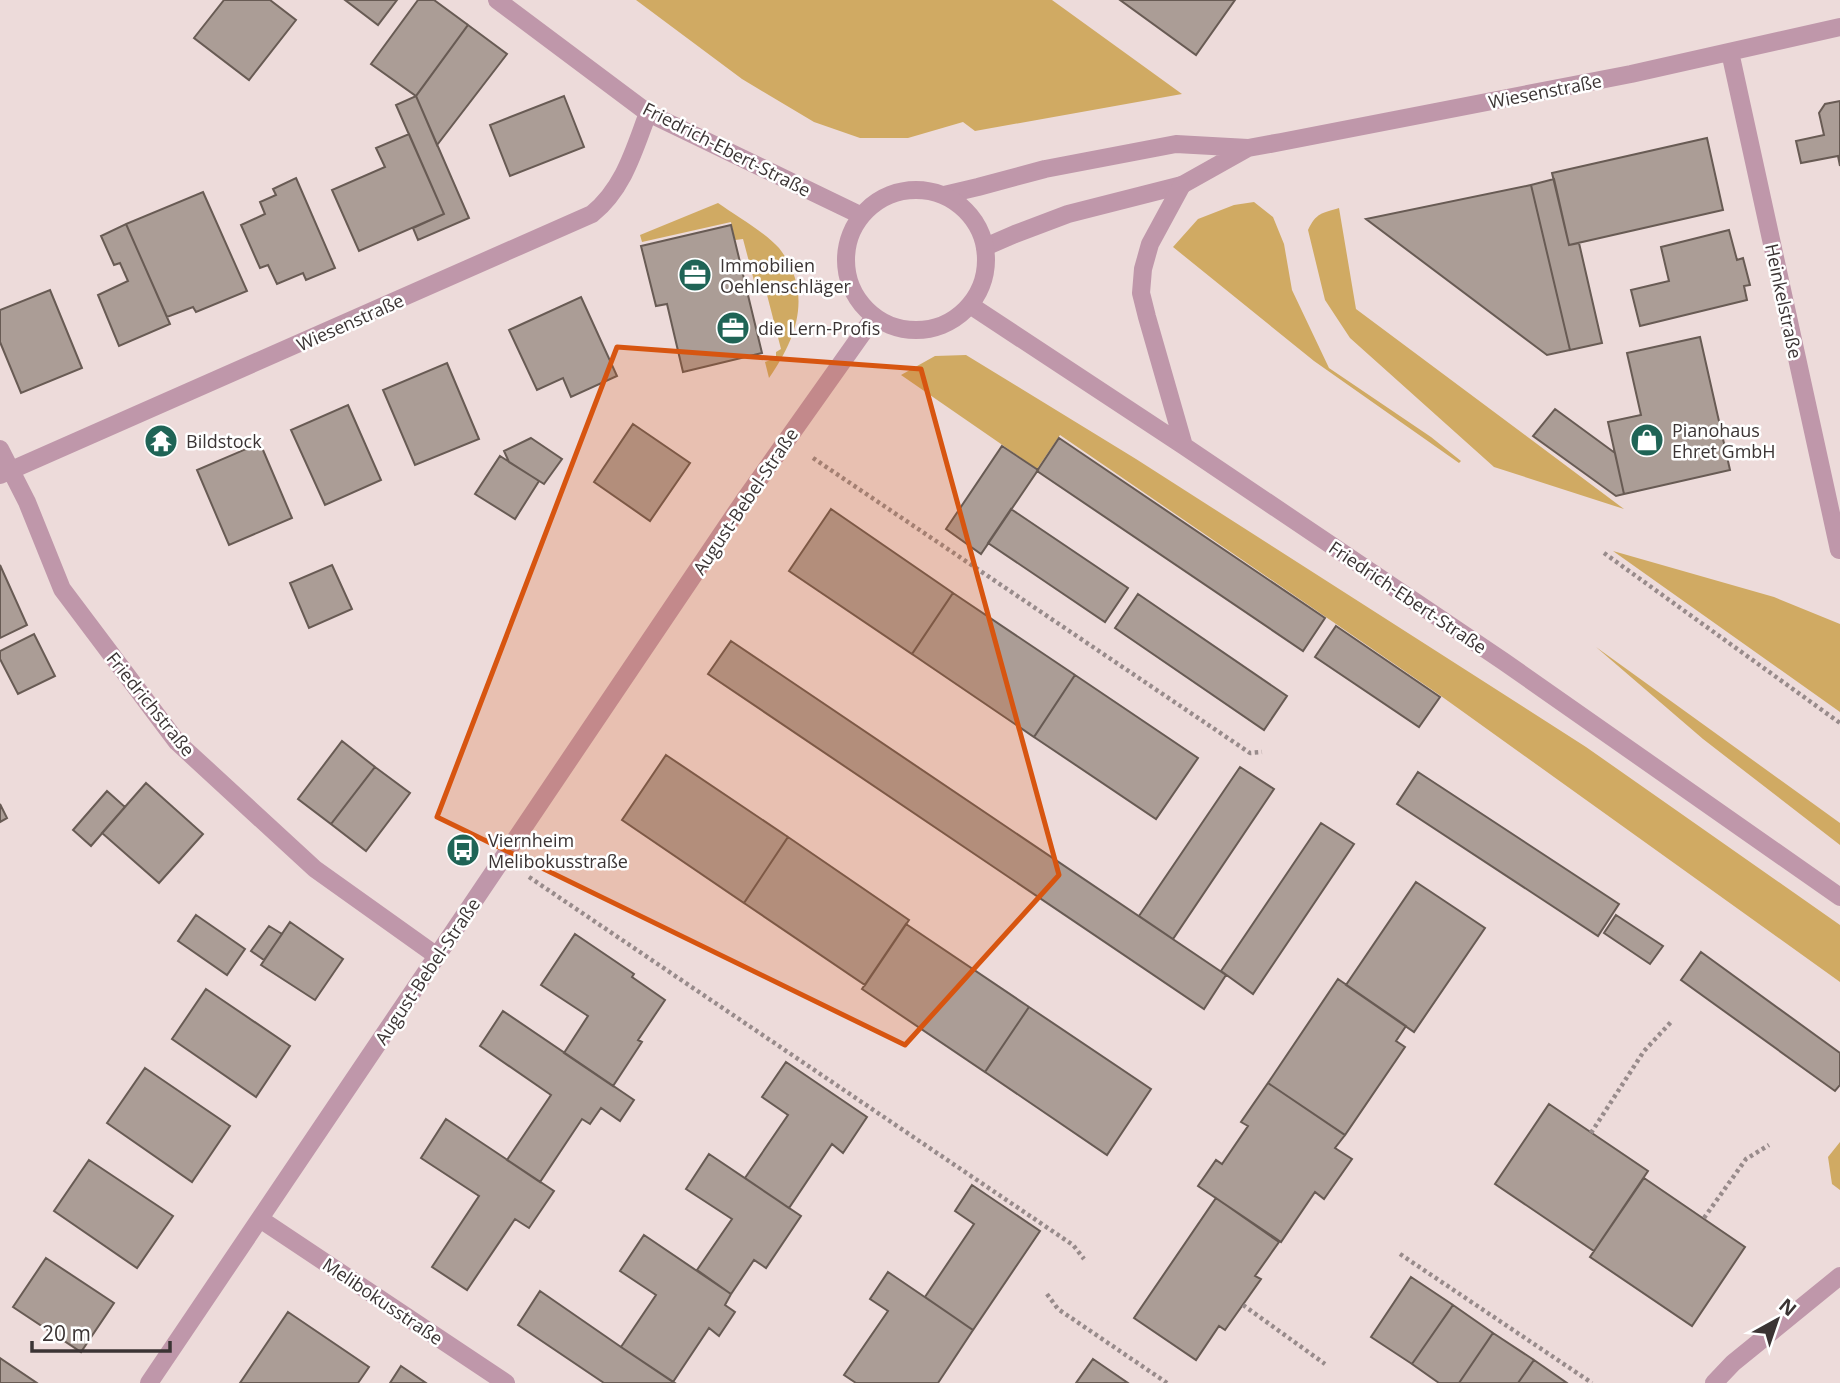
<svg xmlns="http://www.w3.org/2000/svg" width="1840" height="1383" viewBox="0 0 1840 1383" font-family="'Open Sans',sans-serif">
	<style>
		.green { fill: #d0aa63 }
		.building { fill: #ab9d96; stroke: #685b54; stroke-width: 2 }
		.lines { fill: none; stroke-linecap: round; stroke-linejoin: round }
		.path { stroke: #988b8b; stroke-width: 4.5; stroke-dasharray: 3.5 3.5; stroke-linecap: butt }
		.minor { stroke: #bf97aa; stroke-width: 18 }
		.tertiary { stroke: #bf97aa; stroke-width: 18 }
		.marked { fill: #d75510; fill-opacity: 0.2; stroke: #d75510; stroke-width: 5; stroke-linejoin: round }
		.labels { text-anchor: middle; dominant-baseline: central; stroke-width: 5; stroke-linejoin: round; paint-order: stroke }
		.street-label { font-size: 18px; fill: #3b3434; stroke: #fff }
		.poi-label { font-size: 18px; fill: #3b3434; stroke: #fff; text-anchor: start }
	</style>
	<rect width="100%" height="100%" fill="#eddbda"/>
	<path class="green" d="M636,0H1052L1182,94L975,131L963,122L908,138H860L814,122L742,79Z
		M1254,202L1273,217L1284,244L1292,290L1329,368L1431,437L1461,461L1459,463L1314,361L1173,247L1198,219L1234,205Z
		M718,203C735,215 766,233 779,248C813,292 798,336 769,378L765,362L776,358V352L781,349L766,291L757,292L743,239L735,240L731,222L642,242L640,235Z
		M1339,208L1356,309L1624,509L1494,467L1350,338L1325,300L1308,230C1316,213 1322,213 1339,208Z
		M966,355L1136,459L1586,747L1840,925V982L1441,696L1060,435L1037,469L901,375L935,356Z
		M1613,551L1774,597L1840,624V712Z
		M1596,647L1840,823V845L1703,739Z
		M1840,1142V1190L1832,1184L1828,1157Z"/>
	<path class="building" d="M224,0H270L296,20L249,80L194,38Z
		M345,0H397L378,25Z
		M418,0H434L468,25L416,96L371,64Z
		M1120,0H1235L1196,55Z
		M468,25L507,54L437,145L416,96Z
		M416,96L469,218L418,240L413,228L444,214L396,105Z
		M564,96L584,147L510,176L490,125Z
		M1840,101V166L1838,156L1801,163L1796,141L1824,135L1819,113L1825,104Z
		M409,134L444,214L359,251L332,190L385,167L376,148Z
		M1707,138L1723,210L1569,245L1552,173Z
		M296,178L335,268L306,280L303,273L277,284L268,265L260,268L241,225L265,214L260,202L276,195L273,189Z
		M1554,179L1569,245L1579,243L1602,343L1570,350L1531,185Z
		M1531,185L1570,350L1547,355L1366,219Z
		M203,192L247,291L196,312L193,307L167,317L126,224Z
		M126,224L170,324L119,346L98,295L128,281L120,263L114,265L101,236Z
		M731,225L762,353L683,372L667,304L656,306L641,246Z
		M1729,230L1737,260L1743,258L1750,285L1744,286L1747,300L1640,326L1631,290L1669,281L1661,247Z
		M50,290L82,368L21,393L0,342V310Z
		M581,297L617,376L571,397L563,378L537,390L509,330Z
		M1700,337L1730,470L1624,494L1608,422L1641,415L1627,353Z
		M447,363L479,439L415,465L383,390Z
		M348,405L381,480L325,505L291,430Z
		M1555,409L1615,453L1624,494L1616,496L1533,436Z
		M633,424L690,463L650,521L594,482Z
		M531,438L562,459L544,484L509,462L504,451Z
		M1059,438L1325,618L1303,651L1037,471Z
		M260,443L292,518L229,545L197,470Z
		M1002,446L1038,470L981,554L946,529Z
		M500,456L539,481L515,519L475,494Z
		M831,509L953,593L912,654L789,571Z
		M1011,509L1128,588L1105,622L988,543Z
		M0,565L27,625L0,638Z
		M332,565L352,609L309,628L290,583Z
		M953,593L1075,675L1034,737L912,654Z
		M1138,594L1287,696L1264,730L1115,628Z
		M1336,626L1440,697L1419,727L1315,657Z
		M34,634L55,676L18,694L0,659V651Z
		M731,641L1226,975L1204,1009L708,674Z
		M1075,675L1198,758L1156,819L1034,737Z
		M342,741L375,767L331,824L298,799Z
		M666,755L788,837L744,903L622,820Z
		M375,767L410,793L366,851L331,824Z
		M1240,767L1274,789L1173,939L1139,916Z
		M1418,772L1619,904L1598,936L1397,804Z
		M146,783L203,834L159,883L102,833Z
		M107,791L125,807L91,846L73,830Z
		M0,804L7,818L0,822Z
		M1321,823L1354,844L1253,994L1221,971Z
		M788,837L909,920L865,985L744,903Z
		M1416,882L1485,928L1414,1032L1346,985Z
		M196,915L245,949L227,975L178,941Z
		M1616,915L1663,946L1650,964L1604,933Z
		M290,922L343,959L315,1000L261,965Z
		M906,924L1029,1007L985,1072L862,989Z
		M269,926L282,934L264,960L251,951Z
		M575,934L634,974L632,977L665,1000L638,1040L642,1042L613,1086L564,1053L588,1016L541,985Z
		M1701,952L1840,1053V1085L1835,1091L1681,980Z
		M1338,979L1406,1026L1396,1041L1405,1047L1345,1135L1268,1083Z
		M206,989L290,1046L256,1097L172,1039Z
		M1029,1007L1151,1089L1107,1155L985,1072Z
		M503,1011L634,1100L620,1121L601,1108L590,1124L582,1119L540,1182L507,1160L551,1095L480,1046Z
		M786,1062L867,1117L843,1153L832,1144L789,1208L745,1178L788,1115L762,1097Z
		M145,1068L230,1126L192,1182L107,1123Z
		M1268,1083L1345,1135L1335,1148L1352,1159L1324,1199L1315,1192L1281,1242L1198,1186L1216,1160L1222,1164L1248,1126L1241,1122Z
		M1549,1104L1648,1171L1594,1251L1495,1184Z
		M446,1119L554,1191L529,1228L515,1219L467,1290L432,1267L479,1196L421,1158Z
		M709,1154L801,1216L766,1268L754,1260L731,1294L697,1270L732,1219L686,1189Z
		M89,1160L173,1216L137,1268L54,1211Z
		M1644,1178L1745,1247L1692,1326L1590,1257Z
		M972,1185L1040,1231L973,1330L925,1297L974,1224L955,1211Z
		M1216,1198L1279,1242L1255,1276L1261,1279L1225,1330L1219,1326L1196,1360L1134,1318Z
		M644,1235L731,1294L725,1305L735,1312L719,1336L709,1328L673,1382L621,1347L656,1295L620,1271Z
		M46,1258L114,1303L81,1352L13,1307Z
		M888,1272L973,1330L938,1383H856L844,1375L888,1311L870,1299Z
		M1411,1277L1453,1305L1412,1364L1371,1337Z
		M540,1291L621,1347L675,1383H604L518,1325Z
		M1453,1305L1493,1333L1459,1383H1439L1412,1364Z
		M288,1312L369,1367L358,1383H240Z
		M1493,1333L1534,1360L1518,1383H1459Z
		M0,1358L37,1383H0Z
		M1093,1359L1128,1383H1076Z
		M1534,1360L1567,1383H1518Z
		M401,1366L426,1383H390Z"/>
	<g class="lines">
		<path class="path" d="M813,458L1250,753L1262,752
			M1604,553L1840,723
			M529,877L1073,1245L1084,1259
			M1591,1133L1644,1051L1671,1022
			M1704,1218L1746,1159L1769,1145
			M1400,1254L1592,1383
			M1047,1294L1058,1309L1167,1383
			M1243,1305L1325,1364"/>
		<path class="minor" d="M1730,52L1839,550
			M944,195L978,187L1045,169L1176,144L1248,148L1281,142L1631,74L1840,27
			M985,247L1015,234L1068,214L1182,185L1248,148
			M0,449L27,502L62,589L177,742L315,869L437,956
			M0,475L592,214C624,188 634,150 648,113
			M260,1219L506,1383
			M149,1383L743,502L874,317
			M1714,1383L1733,1363L1840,1276"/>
		<path class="tertiary" d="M497,0L648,113L860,215
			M1182,185L1150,244L1143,269L1141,293L1147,317L1184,446
			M846 260a70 70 0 1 1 140 0a70 70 0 1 1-140 0Z
			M970,305L1184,446L1503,661L1840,897"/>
	</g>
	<path class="marked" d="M617,347L921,369L1059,875L905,1045L437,817Z"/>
	<defs>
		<symbol id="office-disc" viewBox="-11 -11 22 22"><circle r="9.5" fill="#1f6456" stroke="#fff"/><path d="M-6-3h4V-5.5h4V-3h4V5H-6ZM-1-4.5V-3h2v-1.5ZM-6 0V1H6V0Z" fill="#fff"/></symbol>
		<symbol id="shop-disc" viewBox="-11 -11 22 22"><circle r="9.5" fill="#1f6456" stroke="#fff"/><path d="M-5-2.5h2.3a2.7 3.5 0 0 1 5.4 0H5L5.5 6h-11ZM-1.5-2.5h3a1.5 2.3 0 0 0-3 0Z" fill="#fff"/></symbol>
		<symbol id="temple-disc" viewBox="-11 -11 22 22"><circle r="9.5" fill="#1f6456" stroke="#fff"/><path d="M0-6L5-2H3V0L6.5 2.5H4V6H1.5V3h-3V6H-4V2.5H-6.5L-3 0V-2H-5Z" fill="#fff"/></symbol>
		<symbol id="bus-disc" viewBox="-11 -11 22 22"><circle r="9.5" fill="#1f6456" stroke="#fff"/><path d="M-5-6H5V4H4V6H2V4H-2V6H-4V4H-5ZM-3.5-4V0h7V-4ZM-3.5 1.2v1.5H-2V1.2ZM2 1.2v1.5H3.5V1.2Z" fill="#fff"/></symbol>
	</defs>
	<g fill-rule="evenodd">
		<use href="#office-disc" x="676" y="256" width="38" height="38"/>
		<use href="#office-disc" x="714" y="309" width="38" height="38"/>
		<use href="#shop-disc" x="1628" y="421" width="38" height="38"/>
		<use href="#temple-disc" x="142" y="422" width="38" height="38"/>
		<use href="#bus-disc" x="444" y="831" width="38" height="38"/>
	</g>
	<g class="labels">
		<g class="street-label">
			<text transform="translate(1545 91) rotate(-11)">Wiesenstraße</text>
			<text transform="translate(727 149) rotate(27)">Friedrich-Ebert-Straße</text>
			<text transform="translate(1784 301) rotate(78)">Heinkelstraße</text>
			<text transform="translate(350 322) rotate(-24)">Wiesenstraße</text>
			<text transform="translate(745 501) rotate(-56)">August-Bebel-Straße</text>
			<text transform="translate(1408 597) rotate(34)">Friedrich-Ebert-Straße</text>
			<text transform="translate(151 704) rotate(51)">Friedrichstraße</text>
			<text transform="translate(427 971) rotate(-56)">August-Bebel-Straße</text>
			<text transform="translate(383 1301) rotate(34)">Melibokusstraße</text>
		</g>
		<g class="poi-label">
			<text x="720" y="265">Immobilien<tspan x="720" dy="21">Oehlenschläger</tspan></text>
			<text x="758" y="328">die Lern-Profis</text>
			<text x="1672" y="430">Pianohaus<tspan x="1672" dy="21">Ehret GmbH</tspan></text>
			<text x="186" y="441">Bildstock</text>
			<text x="488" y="840">Viernheim<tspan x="488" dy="21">Melibokusstraße</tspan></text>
		</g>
	</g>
	<g transform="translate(1777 1320) rotate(40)" stroke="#ffffff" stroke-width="5" paint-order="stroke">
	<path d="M0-5L12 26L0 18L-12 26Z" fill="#3b3434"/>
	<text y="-10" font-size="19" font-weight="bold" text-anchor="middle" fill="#3b3434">N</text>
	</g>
	<path d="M32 1341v10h138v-10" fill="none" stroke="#3b3434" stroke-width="3.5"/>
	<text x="42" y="1341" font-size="21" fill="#3b3434" stroke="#ffffff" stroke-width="5" paint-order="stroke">20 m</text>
</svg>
